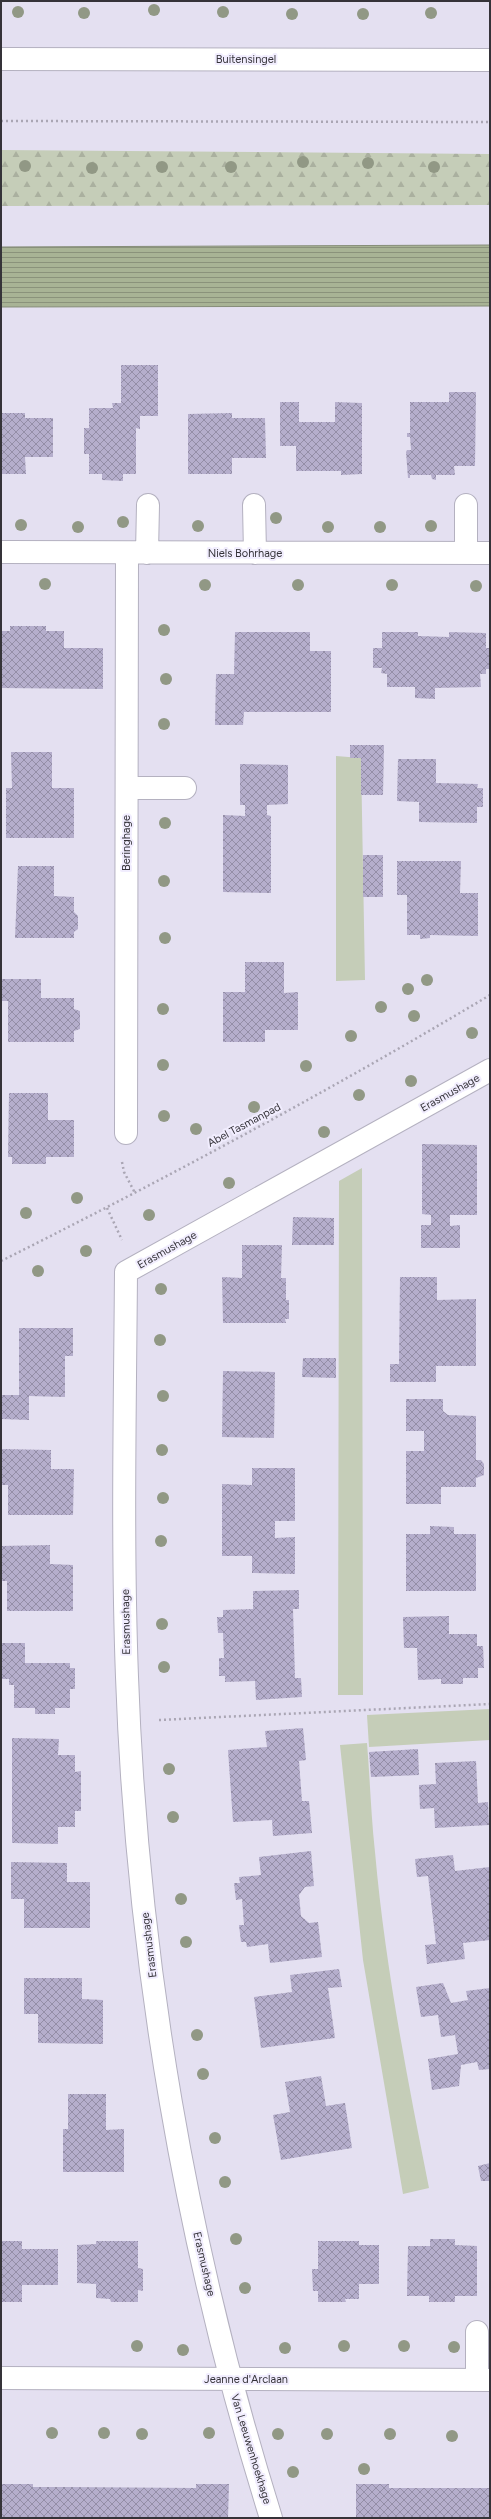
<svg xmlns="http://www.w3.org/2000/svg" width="491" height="2519" viewBox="0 0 491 2519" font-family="Figtree,sans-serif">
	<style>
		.green { fill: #c5cdb8 }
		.forest { fill: url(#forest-firs) }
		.water { fill: url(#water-rules); stroke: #868d79 }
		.building { fill: url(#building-cross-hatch) }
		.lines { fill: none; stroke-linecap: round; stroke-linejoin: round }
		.minor-casing { stroke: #b4b1c0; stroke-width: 24 }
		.path { stroke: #aaa6b4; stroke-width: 2.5; stroke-dasharray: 2 3; stroke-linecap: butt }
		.minor { stroke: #fff; stroke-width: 22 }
		.tree { fill: #919885 }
		.labels { text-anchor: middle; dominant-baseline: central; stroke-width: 4; stroke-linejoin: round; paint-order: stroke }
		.street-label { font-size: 11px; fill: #353339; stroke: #f1edfe }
	</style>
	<defs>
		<pattern id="forest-firs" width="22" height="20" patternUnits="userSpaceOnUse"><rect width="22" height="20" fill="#c5cdb8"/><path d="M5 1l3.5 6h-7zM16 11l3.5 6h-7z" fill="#aab09f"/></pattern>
		<pattern id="water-rules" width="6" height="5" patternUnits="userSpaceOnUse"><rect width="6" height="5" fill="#a8b395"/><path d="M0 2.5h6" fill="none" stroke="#8a927b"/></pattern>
		<pattern id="building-cross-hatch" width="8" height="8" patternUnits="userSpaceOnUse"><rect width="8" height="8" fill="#b5aecc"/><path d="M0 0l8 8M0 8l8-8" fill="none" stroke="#948ea7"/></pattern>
	</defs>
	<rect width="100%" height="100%" fill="#e4e0f1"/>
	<path class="green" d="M336,756L361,758L365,980L336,981Z
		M362,1168L363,1695H338L339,1181Z
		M490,1709V1740L369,1747L367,1715Z
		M367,1743C370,1779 371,1816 375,1852C385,1965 407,2077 429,2188L403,2194L363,1960L340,1745Z"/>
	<path class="forest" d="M1,150L490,154V205L1,206Z"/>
	<path class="water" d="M490,245V306L1,307V247Z"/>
	<path class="building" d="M121,365H158V416H140V429L136,428V474H123V481L102,480V474H89V454H84V428H89V408H113L112,403H121Z
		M449,392H476L475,466H454L455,475H436V480L432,479L431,475H410V478H408L406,452L407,450H411L410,437H407V433H410V402H449Z
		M280,402H299V422H335V402L362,403V474L341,475V471H296V446H280Z
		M1,413H25V418H53V457H25L26,474H1Z
		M232,413V418H265L266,458H232V474H188V414Z
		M10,626H46V631H64V648H103V689L1,688V631H10Z
		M235,632H310V651H331V712H244L243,725H215L216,674H234Z
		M382,632H418V636L449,637V632L486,633V648H490V669H486V674H480L481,687L435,688V699L415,698V687H387V674L381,673L382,668H373V648H382Z
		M350,745H384L383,795H361V758H350Z
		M11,752H52V788H74V838H6V788H12Z
		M398,759H436V783L478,784L477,788H483V807H477V823L419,822V802L397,801Z
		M240,764L288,765V804L267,805V815L271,816V893L223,892V815L245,816V805H240Z
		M363,855H383V897H363Z
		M397,861H461L460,893H478V936L430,935V938L420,939V935H407V895H397Z
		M18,866H54V896L74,897V912L78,916V929L74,932V938H15Z
		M245,962H284V993L298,992V1030H265V1042H223V992H245Z
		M1,979H41V998H74V1009L80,1011V1029L74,1031V1042H8V1001H1Z
		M9,1093H48V1120H74V1157H46V1164H12V1157H8Z
		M422,1144L477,1145V1215H450V1226L460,1225V1248H421V1225H431V1215L422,1214Z
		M293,1217L334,1218V1245H292Z
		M242,1245H282L281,1278H286V1300H289V1319H285L286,1323H223L222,1277L242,1278Z
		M400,1277H437V1300L476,1299V1366H436V1382H390V1364H399Z
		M19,1328H73V1356H65V1397L29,1396V1420L1,1419V1395H19Z
		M303,1358H336V1378L302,1377Z
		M223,1371L275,1372L274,1438L222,1437Z
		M406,1399H443V1411L448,1415L476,1416V1460H481L484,1464V1475L476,1478V1487H441V1504H406V1451H424V1431H406Z
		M1,1449L51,1450V1469H74L73,1515H8V1485H1Z
		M252,1468H295V1521H275V1538L295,1537V1574L252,1573V1556H222V1484L252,1485Z
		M430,1526L454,1527V1534H476V1591H406V1534H430Z
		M50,1545V1564L73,1565V1611H7V1581H1V1546Z
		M299,1590V1609H293L295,1678H301L302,1697L256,1700L255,1681L225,1682V1676H219V1658H224L223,1633H218L217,1617H223V1610L253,1609V1591Z
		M449,1616V1634H477V1646H483L484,1668H478V1678H463V1684H441V1679L418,1680L417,1648H404L403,1617Z
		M1,1643H25V1663H70V1668H75V1689H70V1708H55V1714H35V1708H14V1685H9V1679H1Z
		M303,1728L306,1760L299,1761L302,1801H309L312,1833L273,1836L272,1820L233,1822L228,1750L267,1747L265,1731Z
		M12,1738L59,1739L58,1755H75V1772L81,1771V1811H75V1827H58V1844L12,1843Z
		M418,1749L419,1775L371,1777L369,1752Z
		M476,1761L478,1803L488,1802L489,1825L435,1828L434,1808L420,1809L419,1785L436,1784L435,1763Z
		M311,1851L314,1886L305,1887L299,1895L301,1916L309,1923L318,1922L322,1957L270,1963L268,1944L247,1947L246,1942H241L239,1925H244L242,1899L236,1900L234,1883H240L239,1877L261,1875L259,1857Z
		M453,1855L455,1871L490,1867V1940L463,1943L465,1959L427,1964L425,1945L436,1944L428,1876L417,1877L415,1859Z
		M11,1862L67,1863V1882H90V1928H24V1899H11Z
		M339,1969L342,1987L328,1988L335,2038L261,2048L254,1997L292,1992L290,1975Z
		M24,1978H82V1999L103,2000V2044L38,2043V2014H24Z
		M443,1983L451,2003L468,2000L466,1991L490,1988V2069L479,2070L477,2062L461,2065L459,2086L432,2090L428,2059L458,2054L455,2035L441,2037L438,2015L421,2017L416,1987Z
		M321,2076L326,2106L345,2103L352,2148L281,2160L273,2115L290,2112L285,2082Z
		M68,2094H106V2130L124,2129V2172H63V2129H68Z
		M490,2163V2181H481L478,2166Z
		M430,2239H455V2245L477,2246V2296H455V2302H429V2296H407L408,2246H430Z
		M1,2241H22V2249H58V2285H22V2302H1Z
		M96,2241H138V2268L143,2269V2291L138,2290V2302H111L110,2299L96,2298V2284L77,2283V2245L96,2244Z
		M318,2241H359V2245H379V2284H359V2299H345L346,2302H318V2291H313L312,2269H318Z
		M1,2484H33V2487H65L196,2488V2484H229L228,2518H1Z
		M356,2484H389V2488H490V2518H356Z"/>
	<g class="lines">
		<defs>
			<path id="minor" d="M1,59L490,60
				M254,505L255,553
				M466,505V553
				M1,552L490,553
				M147,553L148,505
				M127,788H185
				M126,1133L127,554
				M477,2332V2380
				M1,2378L490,2380
				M271,2518C186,2247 137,1961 127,1677C122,1542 125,1407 126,1272L490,1070"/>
		</defs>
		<use href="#minor" class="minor-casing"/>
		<path class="path" d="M1,121L490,122
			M122,1162L124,1172L135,1193
			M107,1208L122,1240
			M1,1261C167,1178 331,1090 490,995
			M159,1720L490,1704"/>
		<use href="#minor" class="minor"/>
	</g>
	<g class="tree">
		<circle cx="154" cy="10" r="6"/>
		<circle cx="18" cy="12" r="6"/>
		<circle cx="223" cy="12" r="6"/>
		<circle cx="84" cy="13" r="6"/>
		<circle cx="431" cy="13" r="6"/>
		<circle cx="292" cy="14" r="6"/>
		<circle cx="363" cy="14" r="6"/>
		<circle cx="303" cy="162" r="6"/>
		<circle cx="368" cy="163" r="6"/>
		<circle cx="25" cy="166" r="6"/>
		<circle cx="162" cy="167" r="6"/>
		<circle cx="231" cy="167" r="6"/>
		<circle cx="434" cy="167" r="6"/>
		<circle cx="92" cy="168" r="6"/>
		<circle cx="276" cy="518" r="6"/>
		<circle cx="123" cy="522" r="6"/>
		<circle cx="21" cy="525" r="6"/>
		<circle cx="198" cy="526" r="6"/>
		<circle cx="431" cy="526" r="6"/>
		<circle cx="78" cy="527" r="6"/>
		<circle cx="328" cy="527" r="6"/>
		<circle cx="380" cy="527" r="6"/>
		<circle cx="45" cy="584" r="6"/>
		<circle cx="205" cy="585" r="6"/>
		<circle cx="298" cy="585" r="6"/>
		<circle cx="392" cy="585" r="6"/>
		<circle cx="476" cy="586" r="6"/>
		<circle cx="164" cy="630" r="6"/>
		<circle cx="166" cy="679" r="6"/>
		<circle cx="164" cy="724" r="6"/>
		<circle cx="165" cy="823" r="6"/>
		<circle cx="164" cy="881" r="6"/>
		<circle cx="165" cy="938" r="6"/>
		<circle cx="427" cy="980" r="6"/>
		<circle cx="408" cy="989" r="6"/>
		<circle cx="381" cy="1007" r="6"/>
		<circle cx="163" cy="1009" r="6"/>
		<circle cx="414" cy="1016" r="6"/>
		<circle cx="472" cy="1033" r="6"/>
		<circle cx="351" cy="1036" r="6"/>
		<circle cx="163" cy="1065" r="6"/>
		<circle cx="306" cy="1066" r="6"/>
		<circle cx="411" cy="1081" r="6"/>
		<circle cx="359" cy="1095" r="6"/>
		<circle cx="254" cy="1107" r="6"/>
		<circle cx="164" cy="1116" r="6"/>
		<circle cx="196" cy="1129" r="6"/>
		<circle cx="324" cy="1132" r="6"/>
		<circle cx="229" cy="1183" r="6"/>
		<circle cx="77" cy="1198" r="6"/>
		<circle cx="26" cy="1213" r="6"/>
		<circle cx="149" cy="1215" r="6"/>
		<circle cx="86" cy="1251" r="6"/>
		<circle cx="38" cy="1271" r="6"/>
		<circle cx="161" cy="1289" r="6"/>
		<circle cx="160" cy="1340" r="6"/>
		<circle cx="163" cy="1396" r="6"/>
		<circle cx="162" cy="1450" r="6"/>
		<circle cx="163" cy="1498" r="6"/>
		<circle cx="161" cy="1541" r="6"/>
		<circle cx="162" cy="1624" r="6"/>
		<circle cx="164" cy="1667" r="6"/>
		<circle cx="169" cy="1769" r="6"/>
		<circle cx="173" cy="1817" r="6"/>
		<circle cx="181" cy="1899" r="6"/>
		<circle cx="186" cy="1942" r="6"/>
		<circle cx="197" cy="2035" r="6"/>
		<circle cx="203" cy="2074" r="6"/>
		<circle cx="215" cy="2138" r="6"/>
		<circle cx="225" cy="2182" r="6"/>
		<circle cx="236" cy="2239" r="6"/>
		<circle cx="245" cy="2288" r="6"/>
		<circle cx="137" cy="2346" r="6"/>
		<circle cx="344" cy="2346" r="6"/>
		<circle cx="404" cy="2346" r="6"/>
		<circle cx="454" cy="2347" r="6"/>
		<circle cx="285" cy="2348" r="6"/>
		<circle cx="183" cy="2350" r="6"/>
		<circle cx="52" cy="2433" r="6"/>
		<circle cx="104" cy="2433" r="6"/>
		<circle cx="209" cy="2433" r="6"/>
		<circle cx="142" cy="2434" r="6"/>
		<circle cx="278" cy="2434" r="6"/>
		<circle cx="327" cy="2434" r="6"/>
		<circle cx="390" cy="2434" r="6"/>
		<circle cx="452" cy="2436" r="6"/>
		<circle cx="364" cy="2469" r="6"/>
		<circle cx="293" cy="2472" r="6"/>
	</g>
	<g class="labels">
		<g class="street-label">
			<text x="246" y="59">Buitensingel</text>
			<text x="245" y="553">Niels Bohrhage</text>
			<text transform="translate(126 843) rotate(-90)">Beringhage</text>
			<text transform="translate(450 1093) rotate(-29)">Erasmushage</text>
			<text transform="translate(244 1125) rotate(-28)">Abel Tasmanpad</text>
			<text transform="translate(167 1250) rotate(-29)">Erasmushage</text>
			<text transform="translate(126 1622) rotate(-91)">Erasmushage</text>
			<text transform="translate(149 1945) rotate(-97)">Erasmushage</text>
			<text transform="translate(204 2264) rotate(77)">Erasmushage</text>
			<text x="246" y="2379">Jeanne d'Arclaan</text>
			<text transform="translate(251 2449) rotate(73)">Van Leeuwenhoekhage</text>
		</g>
	</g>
	<rect width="491" height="2519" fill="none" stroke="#353339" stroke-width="4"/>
</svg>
